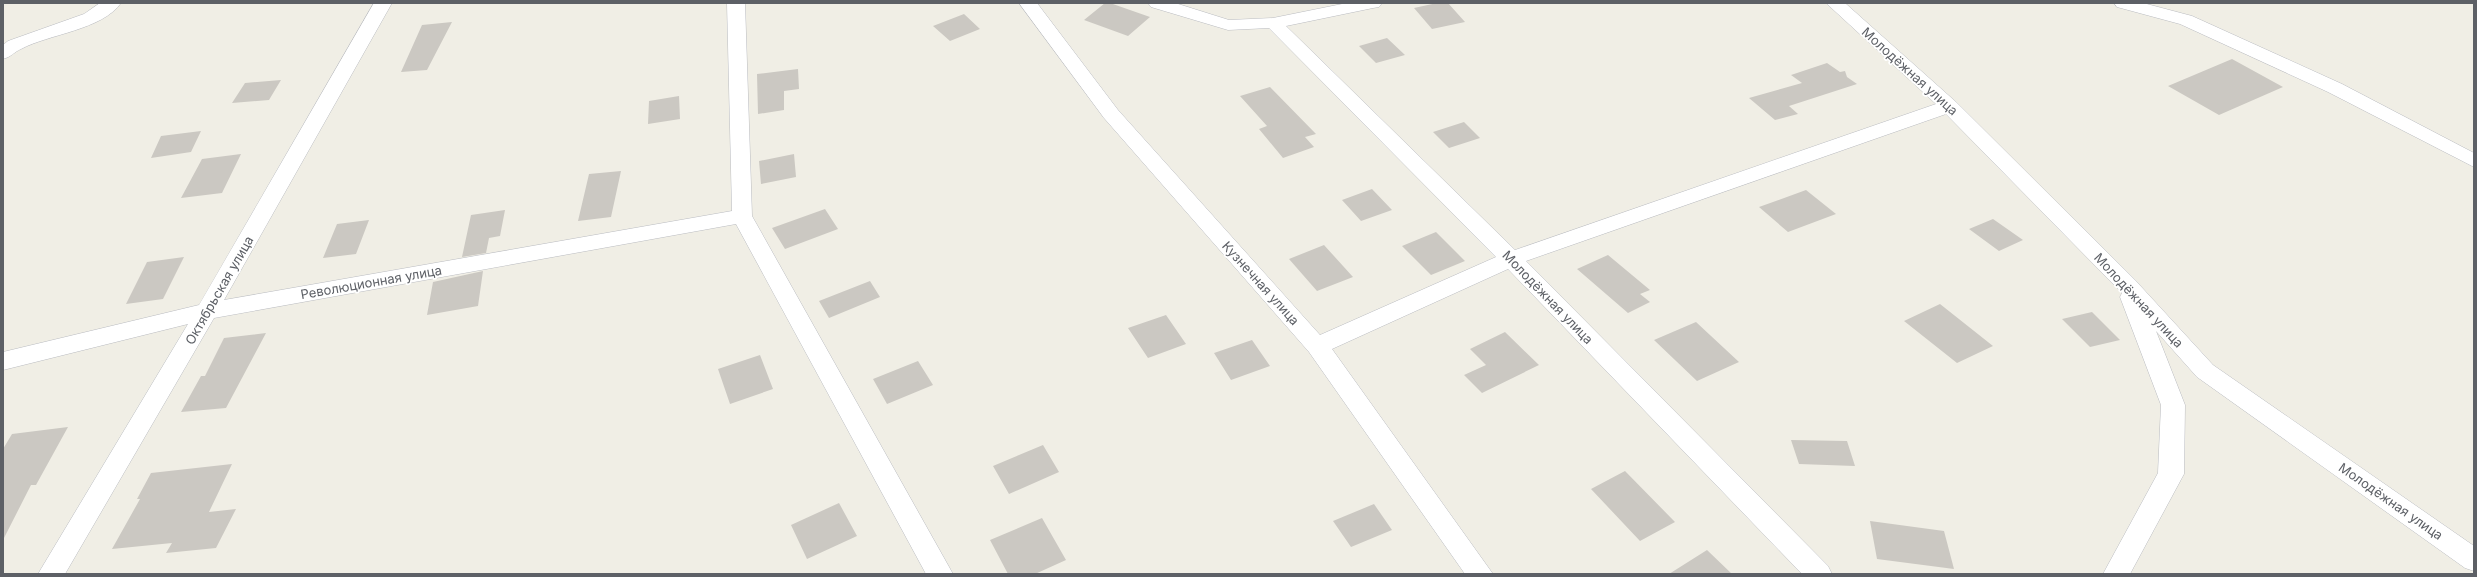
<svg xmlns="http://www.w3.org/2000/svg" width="2477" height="577" viewBox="0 0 2477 577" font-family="Inter,sans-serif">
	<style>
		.building { fill: #cbc8c2 }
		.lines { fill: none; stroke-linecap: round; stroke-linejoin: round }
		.minor-casing { stroke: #babcc1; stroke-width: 1 }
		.minor { fill: #fff; fill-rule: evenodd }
		.labels { text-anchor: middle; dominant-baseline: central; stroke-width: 3.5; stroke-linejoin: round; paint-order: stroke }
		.street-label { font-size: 13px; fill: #5d6066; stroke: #fff }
	</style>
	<rect width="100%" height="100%" fill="#f0eee5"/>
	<path class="building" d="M1105,3H1110L1150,17L1128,36L1084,20Z
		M1437,3H1448L1465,22L1432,29L1414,8Z
		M964,14L980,29L950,41L933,26Z
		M452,22L427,70L401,72L422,25Z
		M1387,38L1405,55L1376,63L1359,46Z
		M2232,59L2283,87L2219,115L2168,86Z
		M1827,63L1840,72L1845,71L1847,77L1857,84L1789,106L1798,114L1775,120L1749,98L1802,83L1791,75Z
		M798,69L799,89L784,91V110L758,114L757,74Z
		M281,80L269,100L232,103L245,83Z
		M1270,87L1316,134L1305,137L1314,147L1283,158L1259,129L1267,126L1240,96Z
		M679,96L680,119L648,124L649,101Z
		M1464,122L1480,138L1449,148L1433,132Z
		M201,131L191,152L151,158L161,136Z
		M241,154L222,193L181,198L202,159Z
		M794,154L796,177L761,184L759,161Z
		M621,171L611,217L578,221L589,174Z
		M1372,189L1392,210L1361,221L1342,200Z
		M1806,190L1836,214L1788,232L1759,207Z
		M825,209L838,229L785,249L772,228Z
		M505,210L500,236L489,238L486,253L462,257L471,215Z
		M1993,219L2023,240L1999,251L1969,229Z
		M369,220L356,254L323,258L337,224Z
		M1436,232L1465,261L1431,275L1402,246Z
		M1324,245L1353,277L1317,291L1289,259Z
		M1608,255L1650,290L1640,294L1650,302L1628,313L1577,269Z
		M184,257L163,299L126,304L147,262Z
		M483,271L478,306L427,315L433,282Z
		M870,281L880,297L829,318L819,301Z
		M1940,304L1993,346L1957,363L1904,321Z
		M2092,312L2120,340L2090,347L2062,319Z
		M1166,315L1186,344L1148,358L1128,328Z
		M1696,322L1739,362L1697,381L1654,340Z
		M1505,332L1539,365L1482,393L1464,375L1486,365L1470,349Z
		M266,333L226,408L181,412L201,376H205L224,338Z
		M1252,340L1270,366L1231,380L1214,353Z
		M760,355L773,389L730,404L718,369Z
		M918,361L933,385L887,404L873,379Z
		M68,427L36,485H31L3,540V449L12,434Z
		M1791,440L1847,441L1855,466L1799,464Z
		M1043,445L1059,472L1009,494L993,466Z
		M232,464L209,512L236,509L216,548L166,553L172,543L112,549L140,499H137L151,473Z
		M1625,471L1675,522L1640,541L1591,489Z
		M839,503L857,536L807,559L791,525Z
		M1374,504L1392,530L1351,547L1333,521Z
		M1042,518L1066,560L1035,574H1008L990,540Z
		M1870,521L1944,531L1954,569L1877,559Z
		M1707,550L1732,574H1669Z"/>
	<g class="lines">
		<defs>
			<path id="minor" d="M100,3H121C102,30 49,34 21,49C14,52 11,57 3,59V45L8,41L84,14Z
				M374,3H392L224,300L732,211L727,3H745L752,216L953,574H926L736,224L214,318L65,574H38L188,324L3,370V352L199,305Z
				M1019,3H1037L1118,110L1320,335L1496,257L1269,28L1228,30L1151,7L1148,3H1175L1229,20L1273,18L1347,3H1382L1379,7L1373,8L1286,26L1515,250L1936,104L1826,3H1845L1956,102L2135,280L2213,365L2474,546V571L2465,568L2197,377L2156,331L2185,405L2184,474L2130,574H2103L2158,473L2161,405L2120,297L2122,293L1946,114L1526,261L1828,566L1832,574H1802L1508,269L1332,349L1493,574H1465L1309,352L1104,118Z
				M2114,3H2143L2192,16L2342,84L2474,153V167L2328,92L2180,24L2117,7Z"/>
		</defs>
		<use href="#minor" class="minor-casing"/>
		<use href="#minor" class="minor"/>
	</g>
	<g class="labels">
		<g class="street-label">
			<text transform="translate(1910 71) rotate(42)">Молодёжная улица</text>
			<text transform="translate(371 282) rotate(-10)">Революционная улица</text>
			<text transform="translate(1261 283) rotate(48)">Кузнечная улица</text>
			<text transform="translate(219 290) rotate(-60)">Октябрьская улица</text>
			<text transform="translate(1548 297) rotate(46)">Молодёжная улица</text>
			<text transform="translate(2139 300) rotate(47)">Молодёжная улица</text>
			<text transform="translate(2391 501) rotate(35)">Молодёжная улица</text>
		</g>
	</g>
	<rect width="2477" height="577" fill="none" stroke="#5d6066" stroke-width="8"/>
</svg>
